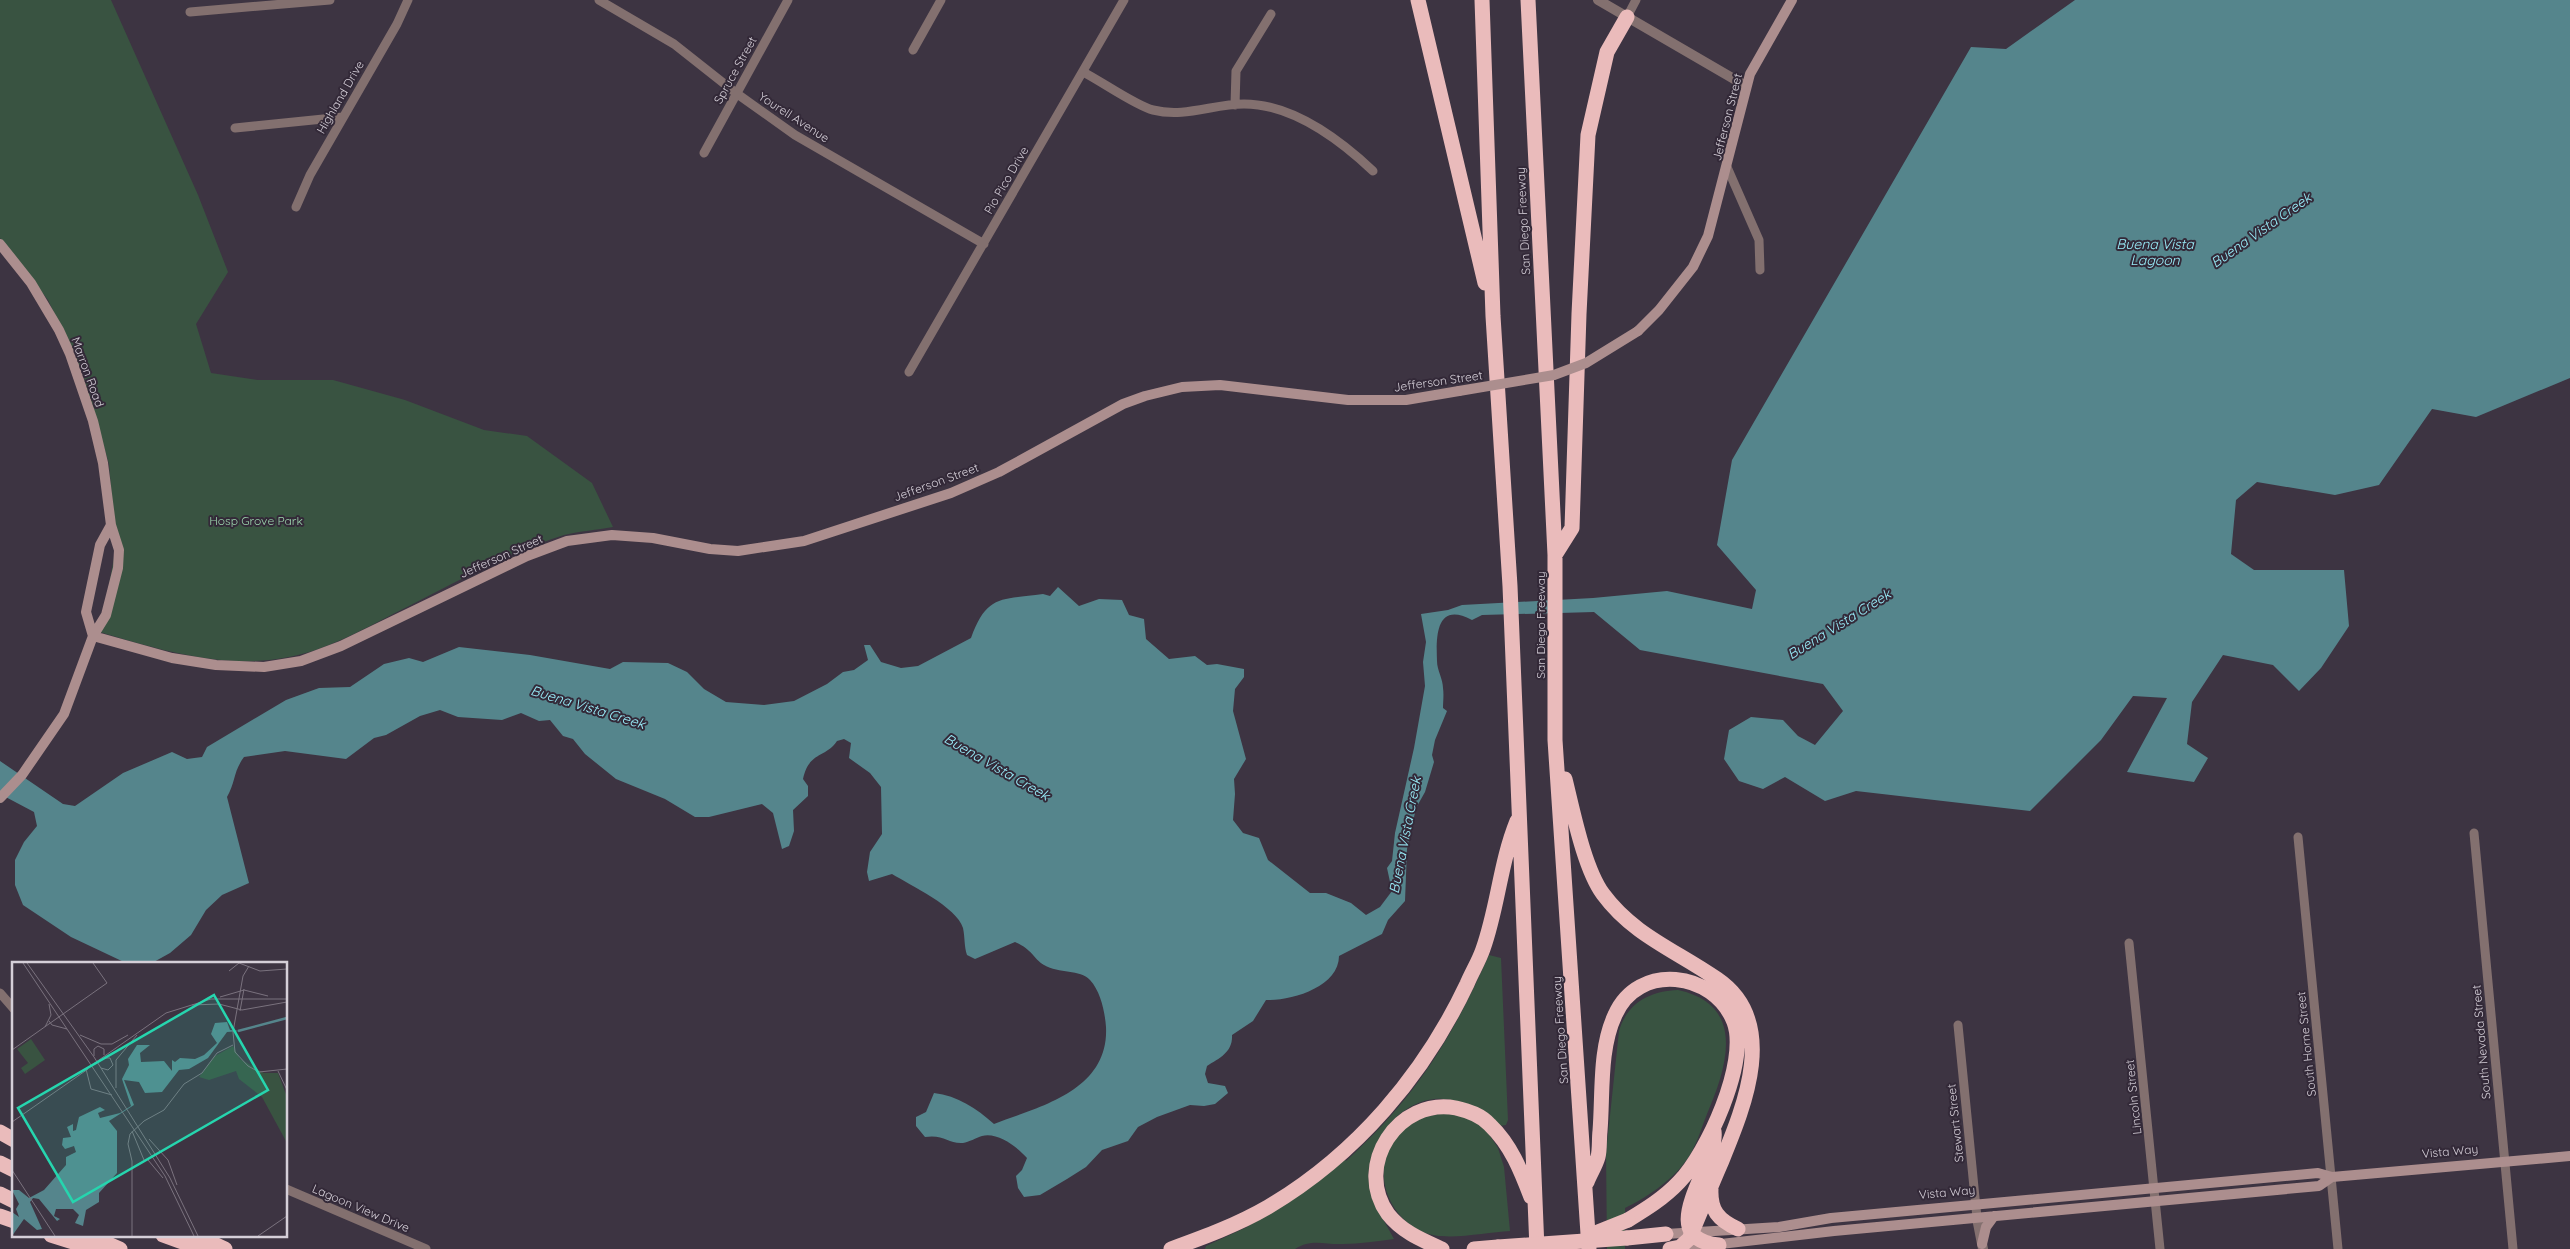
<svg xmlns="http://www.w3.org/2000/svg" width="2570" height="1249" viewBox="0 0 2570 1249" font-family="Quicksand,sans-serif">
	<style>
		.green { fill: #395341 }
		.water { fill: #55858c }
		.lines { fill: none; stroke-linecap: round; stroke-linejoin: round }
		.minor { stroke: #83706f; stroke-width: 9 }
		.tertiary { stroke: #83706f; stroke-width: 10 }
		.secondary { stroke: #ac8e8e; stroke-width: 10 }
		.motorway { stroke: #eabbbb; stroke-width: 15 }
		.secondary-bridge { stroke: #ac8e8e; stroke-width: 10 }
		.motorway-bridge { stroke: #eabbbb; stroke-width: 15 }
		.labels { text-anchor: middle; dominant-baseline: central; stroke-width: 4; stroke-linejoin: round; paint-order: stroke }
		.street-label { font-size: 12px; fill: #d5cfd8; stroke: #332938 }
		.park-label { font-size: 12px; fill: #9dd7ae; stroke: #332938 }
		.water-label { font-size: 14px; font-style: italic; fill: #9aeffb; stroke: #332938 }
		.inset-river { fill: none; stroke: #55858c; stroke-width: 2.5 }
		.inset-road { fill: none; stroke: #7a727e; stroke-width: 1 }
		.view { fill: #26d5ae; fill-opacity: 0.15; stroke: #26d5ae; stroke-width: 2.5 }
		.inset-edge { fill: none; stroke: #d5cfd8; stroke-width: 2.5 }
	</style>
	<rect width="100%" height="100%" fill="#3d3442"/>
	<path class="green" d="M0,0H111L198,195L228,272L196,324L211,373L258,380H333L405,400L484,430L527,436L592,483L613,527C597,530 580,531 564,535C504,554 449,586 393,614C360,631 326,650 289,657C225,670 160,650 100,632L116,547L109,464L82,371L48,300L0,238Z
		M1489,955L1501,958L1508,1120L1506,1125L1499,1126C1486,1118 1470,1105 1456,1101C1408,1087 1365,1139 1369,1183C1371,1202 1386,1223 1394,1239C1377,1241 1360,1244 1343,1244C1325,1245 1312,1238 1295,1249H1205L1206,1246L1247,1227L1344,1158L1346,1161C1416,1097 1451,1040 1489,955Z
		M1678,990C1747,1005 1727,1067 1707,1114C1701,1129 1696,1148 1685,1162C1671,1181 1646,1198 1625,1208V1249H1607L1606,1153L1619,1031C1627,1003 1650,991 1678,990Z
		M1441,1113L1469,1117L1487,1131L1498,1148L1504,1167L1510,1231C1486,1232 1445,1242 1423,1232C1384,1215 1369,1163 1401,1132C1404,1129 1408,1124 1412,1122C1420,1117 1433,1116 1441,1113Z"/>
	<path class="water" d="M2075,0H2570V378L2476,417L2432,409L2379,485L2335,495L2257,482L2236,500L2231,554L2254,570H2344L2349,626L2321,668L2299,691L2273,665L2223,655L2192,702L2187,744L2208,758L2194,782L2127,772L2167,698L2133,696L2101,740L2030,811L1856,791L1825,801L1785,777L1763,789L1739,781L1724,759L1729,730L1751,717L1783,720L1798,736L1815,745L1843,711L1823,684L1640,650L1594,612L1482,615L1472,620C1436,601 1436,636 1437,661C1437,670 1443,679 1443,688C1444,695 1443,702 1443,708L1447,711L1435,740L1432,755L1434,762L1425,792L1416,808L1407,849L1405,901L1388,920L1382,934L1339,956C1339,987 1291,1001 1266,1000L1253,1021L1232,1035C1233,1052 1220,1058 1207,1066L1205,1074L1208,1083L1225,1086L1228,1093L1215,1104L1204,1106L1190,1105L1157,1117L1138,1127L1128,1141L1102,1150L1086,1167L1067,1179L1040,1195L1024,1197L1018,1188L1016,1176L1022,1170L1027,1158C1017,1147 998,1132 982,1136C976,1138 969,1142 963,1143C948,1144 944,1134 925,1137L916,1126V1117L926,1112L934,1093C958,1096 976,1108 994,1124C1042,1106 1109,1090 1106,1027C1105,1013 1101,992 1090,980C1080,969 1059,974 1044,965C1033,958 1032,949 1015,942L975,959L967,955C964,946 965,937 963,928C957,907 910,885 892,874L869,881L867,872L870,852L882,834L881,787L870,773L849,758L851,743L844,739L837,741C826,758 809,751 803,779L808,786V796L793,810L794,831L789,846L782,849L773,813L762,804L709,817H695L665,799L616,779L585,754L573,739L563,736L550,720L539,721L521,713L502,720L458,717L440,710L420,716L386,735L374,738L346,759L285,751L244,757C233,772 236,781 227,797L249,883L222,895L206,910L191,935L170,953L152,963H126L71,937L23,905L15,885V860L24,842L37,826L34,812L0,794V761L63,804L75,806L123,773L172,752L187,759L202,757L207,747L286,700L319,688L350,687L384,664L409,658L423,662L459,647L530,655L610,669L623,662L668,663L687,672L704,689L726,702L764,705L794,701L827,684L843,672L854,670L868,660L864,645H870L881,662L901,668L918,666L971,638C987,594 1001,600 1043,594L1050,596L1058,587L1079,606L1099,599L1122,600L1129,615L1144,619L1146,639L1169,659L1195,656L1207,665L1217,664L1244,669V677L1235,689L1233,711L1246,759L1234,779L1235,794L1233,820L1243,833L1259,838L1268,860L1310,893H1326L1351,903L1366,915L1380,907L1392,891L1387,868L1392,861L1395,833L1414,748L1425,686L1423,662L1426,642L1421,614L1448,610L1462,605L1593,598L1667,591L1752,609L1756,590L1717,545L1732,460L1971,47L2006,49Z"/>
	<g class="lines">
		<path class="minor" d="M599,0L674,44L736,93L795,135L984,244
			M190,12L330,0
			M1627,17L1636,0
			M913,50L941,0
			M1083,72C1101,81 1136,106 1153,110C1185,118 1213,104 1244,104C1293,104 1339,139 1373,171
			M1235,105L1236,71L1271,14
			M235,128L343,117
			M704,153L788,0
			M1727,167L1759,240L1760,270
			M296,207L310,175L397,24L408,0
			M909,372L1124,0
			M2474,833L2513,1249
			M2298,837L2338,1249
			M2129,943L2160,1249
			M0,993L14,1009
			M1958,1025L1977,1218
			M286,1189L426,1249"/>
		<path class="tertiary" d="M1598,0L1746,86
			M1977,1218L1983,1249"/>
		<path class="secondary" d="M0,244L31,283L59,330L70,354L93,421L103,463L111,525L119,550L118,568L106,615L93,636L64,714L22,775L0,798
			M1638,331L1659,310L1693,267L1708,236L1750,74L1792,0
			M93,636L172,658L216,665L264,667L301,661L341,646L527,556L567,541L612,535L653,538L710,549L738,551L804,541L951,493L999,472L1123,404L1145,396L1182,387L1220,385L1348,400H1406L1459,391
			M93,636L86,612L100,545L111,525
			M1666,1234L1779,1227L1831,1218L2318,1173L2332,1177L2570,1156
			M1982,1244L1986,1227L1994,1216
			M1677,1249L1834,1231L2319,1186L2332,1177"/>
		<path class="motorway" d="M1418,0L1485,283
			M1482,0L1493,316L1510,586L1537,1249
			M1528,0L1555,555V740L1589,1249
			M1555,555L1572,528L1579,314L1588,135L1607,52L1627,17
			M1565,779C1573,811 1584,868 1603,894C1633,935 1677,951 1717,979C1780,1022 1744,1107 1721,1163C1710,1188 1700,1214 1689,1239L1680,1247L1670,1249
			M1714,1131C1719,1164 1650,1238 1719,1245
			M0,1132L14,1140
			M0,1163L14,1170
			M1587,1182C1590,1174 1596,1165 1598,1157C1600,1149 1599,1139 1600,1131C1603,1094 1599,1049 1615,1015C1638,962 1714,971 1734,1022C1749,1062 1707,1153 1679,1182C1664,1198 1646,1209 1628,1220
			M1711,1189C1710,1210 1718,1220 1738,1229
			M0,1194L14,1201
			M0,1216L14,1221
			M51,1235L95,1249
			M88,1235L120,1249
			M163,1235L202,1249
			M195,1235L225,1249
			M1627,1238L1666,1234
			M1171,1249C1204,1237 1237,1225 1268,1207C1356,1155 1424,1075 1467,984C1472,972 1479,961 1483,949C1498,907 1500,863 1517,821
			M1442,1249C1422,1240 1402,1232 1388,1214C1353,1165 1399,1097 1456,1108C1469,1111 1481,1115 1490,1125C1511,1145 1521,1171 1531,1197
			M1474,1249L1498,1247"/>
		<path class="secondary-bridge" d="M1459,391L1554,375L1586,363L1638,331"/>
		<path class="motorway-bridge" d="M1588,1236L1628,1220
			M1498,1247L1627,1238"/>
	</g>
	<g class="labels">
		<g class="street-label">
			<text transform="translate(735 70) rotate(-61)">Spruce Street</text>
			<text transform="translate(340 97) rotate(-60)">Highland Drive</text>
			<text transform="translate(794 117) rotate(33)">Yourell Avenue</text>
			<text transform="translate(1727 117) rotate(-76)">Jefferson Street</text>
			<text transform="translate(1006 180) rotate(-60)">Pio Pico Drive</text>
			<text transform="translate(1523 221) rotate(-93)">San Diego Freeway</text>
			<text transform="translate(88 372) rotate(70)">Marron Road</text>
			<text transform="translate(1438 381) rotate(-8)">Jefferson Street</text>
			<text transform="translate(936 482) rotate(-20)">Jefferson Street</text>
			<text transform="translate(501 556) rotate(-24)">Jefferson Street</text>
			<text transform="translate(1540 625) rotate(-90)">San Diego Freeway</text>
			<text transform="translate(1560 1030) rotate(-94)">San Diego Freeway</text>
			<text transform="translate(2481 1042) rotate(-95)">South Nevada Street</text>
			<text transform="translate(2306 1044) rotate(-96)">South Horne Street</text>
			<text transform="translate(2133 1097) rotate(-96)">Lincoln Street</text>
			<text transform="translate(1955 1123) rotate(-96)">Stewart Street</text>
			<text transform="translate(2450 1151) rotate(-5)">Vista Way</text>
			<text transform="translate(1947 1192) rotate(-5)">Vista Way</text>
			<text transform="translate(361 1208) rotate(23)">Lagoon View Drive</text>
		</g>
		<g class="park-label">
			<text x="256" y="520">Hosp Grove Park</text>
		</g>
		<g class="water-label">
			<text transform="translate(2261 230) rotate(-35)">Buena Vista Creek</text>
			<text x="2155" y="244">Buena Vista<tspan x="2155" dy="16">Lagoon</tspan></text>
			<text transform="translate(1839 624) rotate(-32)">Buena Vista Creek</text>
			<text transform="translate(588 707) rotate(17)">Buena Vista Creek</text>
			<text transform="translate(997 767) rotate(30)">Buena Vista Creek</text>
			<text transform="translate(1405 835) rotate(-79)">Buena Vista Creek</text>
		</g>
	</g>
	<g transform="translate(12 962)">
		<rect width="275" height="275" fill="#3d3442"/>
		<path d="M19,77L33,98L13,112L9,106L16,101L5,87ZM221,84L228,97L252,111H266L275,135V181L250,135L227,117L224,109L197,118L187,115L203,94Z" fill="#395341"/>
		<path d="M215,60L218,68L229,69L215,70L196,96L177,107L167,108L150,130L133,131L127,120L112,118L122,143L97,159L105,169V211L87,231V240L74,248L71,264L63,261L67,253L61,247H44L42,254L48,257L45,259L27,237L21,236L18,240L30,267L25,268L12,257L0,274V250L7,255L4,247L7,242L0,228H7L17,236L32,228L54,203V195L64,190L62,184L53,187L50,183L51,176L59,175L55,165L61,162V169L64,168L67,155L88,145L93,148L86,151L88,156L108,151L119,144L110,117L117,103L116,97L125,83H138L128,91L129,100L152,99L160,109V98L163,100L168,96L183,97L192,93L205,81L199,72L203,61Z" fill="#55858c"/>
		<path class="inset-river" d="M226,69L275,56"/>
		<path class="inset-road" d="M11,1L153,214L182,274M15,1L82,95L158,216L186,274M237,4L231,14L221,70L223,90L236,104L247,110L275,107M217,9L227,1L248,9L275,7M208,35L232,28L256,34M180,43L207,42L230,48L275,40M228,49L232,27M37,59L40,63L55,67M33,65L39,53L37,42M68,73L89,82H100L116,73M0,88L95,21L81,1M82,94V87L86,84L92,87V93M89,106L96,108L101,103L98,96H92M266,109L275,128M104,126V98L125,73M100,133L79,127L74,107L154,51L199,37H275M0,160L76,107M120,169L132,198M137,177L156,198L165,223M136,198L151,216M0,208L43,274M120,274V199L116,182L118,172L132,159L152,148L172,122L190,111L205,91L221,83M246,274L275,254"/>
		<path class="view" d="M202,33L256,128L61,240L6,146Z"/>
		<rect width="275" height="275" class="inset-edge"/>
	</g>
</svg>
